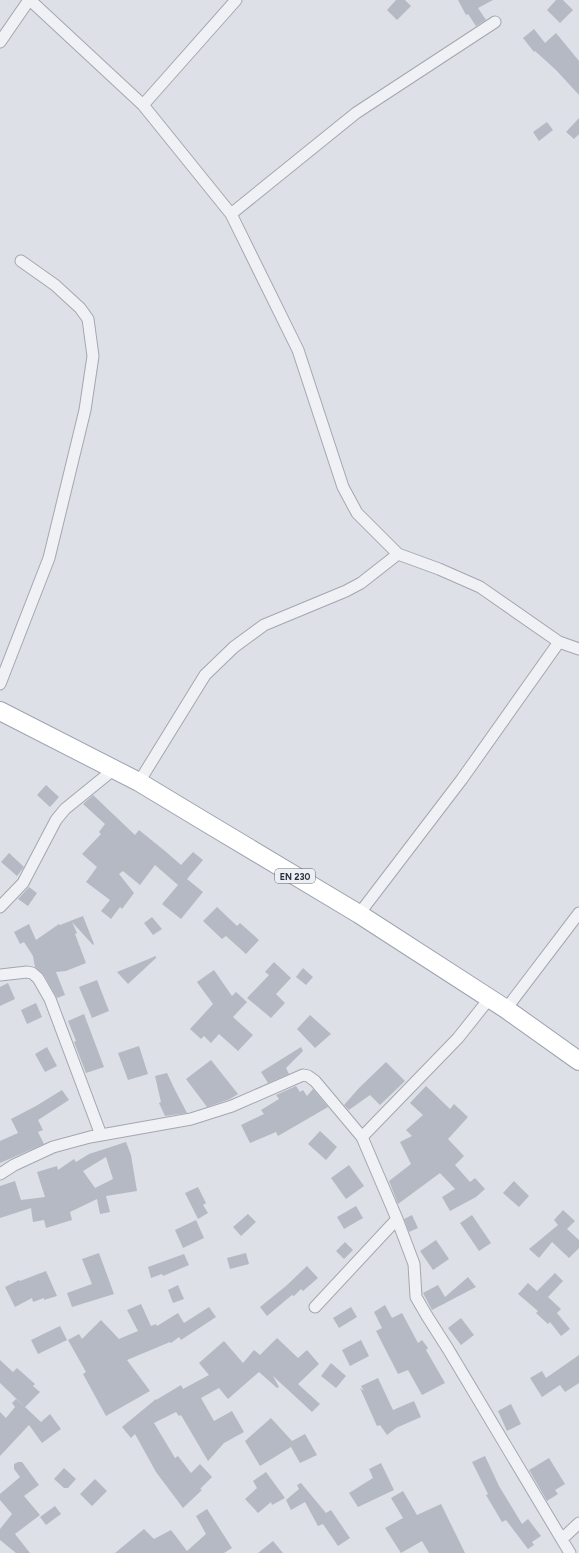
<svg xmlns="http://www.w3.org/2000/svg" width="579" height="1553" viewBox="0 0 579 1553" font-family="Figtree,sans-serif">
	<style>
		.building { fill: #b4b9c3; fill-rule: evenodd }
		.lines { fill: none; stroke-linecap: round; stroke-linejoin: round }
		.minor-casing { stroke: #a3a7b0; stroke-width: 13 }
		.primary-casing { stroke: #9ca4b1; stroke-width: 20 }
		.minor { stroke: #eff1f5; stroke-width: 11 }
		.primary { stroke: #fff; stroke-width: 18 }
		.labels { text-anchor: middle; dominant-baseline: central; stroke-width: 3; stroke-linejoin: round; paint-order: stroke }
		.shield { fill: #eceff4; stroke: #626873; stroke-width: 1 }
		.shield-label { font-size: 9px; font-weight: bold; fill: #272e3c }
	</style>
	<rect width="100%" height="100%" fill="#dde0e6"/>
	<path class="building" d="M396,0H405L411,6L397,20L387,10Z
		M458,0H493L478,8L486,20L476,26L468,14L466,15Z
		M556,0H563L573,10L560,23L547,10Z
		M534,29L545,43L556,33L579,61V95L556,70L535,51L534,52L523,38Z
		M579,118V134L574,139L566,132Z
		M547,122L553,130L539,141L533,132Z
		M46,785L59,797L50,807L37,795Z
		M93,795L135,835L139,830L165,851L181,865L193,852L203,860L187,879L203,892L181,919L162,904L178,885L155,865L140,885L123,871L119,874L134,893L122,909L120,907L111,919L101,911L110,900L86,882L97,867L82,854L101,834L99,832L105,824L83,804Z
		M9,853L24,867L17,876L1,862Z
		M29,887L37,893L28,906L18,899Z
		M217,907L237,926L240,923L259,940L246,954L226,936L222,939L203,921Z
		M83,916L94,944L93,945L72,922L77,933L75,934L86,963L66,971L56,972L65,995L57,998L44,975L35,967L33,956L24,942L20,944L14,932L29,924L36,940L59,924L60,925Z
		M152,917L162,929L153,935L144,923Z
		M156,956V958L128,984L117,972Z
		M274,962L291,978L276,994L285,1003L271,1018L247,998L269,975L265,972Z
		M303,968L313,977L306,985L296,977Z
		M214,970L232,996L236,992L247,1002L233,1017L253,1035L238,1051L219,1034L211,1043L204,1036L201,1039L190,1029L213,1004L197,982Z
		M97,980L109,1011L92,1018L79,987Z
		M8,983L15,999L0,1006V987Z
		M36,1003L42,1017L27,1024L21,1010Z
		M84,1014L104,1067L86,1073L74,1042L76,1041L68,1021Z
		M310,1015L331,1034L315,1048L297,1029Z
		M139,1046L148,1074L128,1080L118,1053Z
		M47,1047L57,1066L45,1072L35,1054Z
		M301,1047L303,1051L286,1068L289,1074L268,1083L261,1072Z
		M211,1060L238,1094L230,1099L207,1107L186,1079Z
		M386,1062L405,1081L380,1105L370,1095L349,1110L344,1105L359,1088Z
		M167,1073L175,1090L187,1113L165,1116L159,1103L161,1102L155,1076Z
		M296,1086L300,1092L303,1090L307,1096L313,1089L328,1107L278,1136L276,1132L250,1143L241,1125L264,1114L261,1110L279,1099L276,1095Z
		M426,1086L450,1109L454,1104L468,1117L448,1139L464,1156L455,1165L470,1182L475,1178L485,1189L476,1197L450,1211L442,1197L455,1189L440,1173L398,1204L389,1181L411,1164L400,1142L412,1136L406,1130L423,1115L410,1103Z
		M62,1090L69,1100L38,1120L43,1130L38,1132L44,1144L0,1163V1141L18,1133L11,1119L36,1106Z
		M320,1131L337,1147L326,1160L308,1144Z
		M126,1142L131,1155L137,1191L106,1196L110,1212L100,1214L97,1199L70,1212L72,1220L46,1228L44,1220L33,1222L31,1208L0,1218V1186L15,1181L21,1200L45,1197L37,1172L57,1166L58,1170L74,1159L76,1162L89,1154ZM106,1157L113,1179L95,1188L83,1171Z
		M349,1165L364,1186L346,1199L331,1178Z
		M514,1181L529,1196L519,1207L503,1193Z
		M198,1187L206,1203L203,1205L208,1213L198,1219L185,1193Z
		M356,1206L363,1218L344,1229L337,1217Z
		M563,1210L575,1221L567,1229L579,1240V1248L569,1258L552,1242L539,1258L529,1249L558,1225L554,1220Z
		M248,1214L256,1222L241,1236L233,1227Z
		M412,1215L418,1228L409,1232L404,1219Z
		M472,1215L491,1243L479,1251L460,1223Z
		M196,1220L204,1238L183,1248L175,1230Z
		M436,1240L449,1259L433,1270L420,1251Z
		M345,1242L353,1250L344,1259L336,1251Z
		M99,1253L114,1294L72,1307L67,1293L92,1284L82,1259Z
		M246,1253L249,1264L230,1269L227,1258Z
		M184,1254L189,1265L163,1276L162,1274L151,1278L148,1267Z
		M307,1266L318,1278L303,1291L301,1289L294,1296L292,1295L267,1316L260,1307L286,1286Z
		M46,1271L57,1296L44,1300V1298L33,1302L32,1298L15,1307L5,1287L19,1280L20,1281Z
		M555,1273L563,1281L548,1297L561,1309L557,1313L570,1329L561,1336L550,1322L548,1324L536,1313L538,1311L518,1294L528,1283L537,1291Z
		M468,1277L476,1287L432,1310L423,1293L438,1285L445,1297Z
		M178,1285L184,1299L173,1303L168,1290Z
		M141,1304L151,1326L156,1324L157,1326L178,1313L184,1323L209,1307L216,1317L181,1340L179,1337L171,1343L170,1342L127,1360L150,1391L106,1416L83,1374L86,1372L68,1340L79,1334L82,1339L101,1320L119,1339L138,1331L127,1310Z
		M385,1305L392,1318L402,1313L418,1343L422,1340L428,1348L426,1350L445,1383L422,1395L408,1370L398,1374L376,1331L382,1328L374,1312Z
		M351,1307L357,1317L339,1328L333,1318Z
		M461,1318L474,1335L461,1345L448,1328Z
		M60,1326L67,1340L38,1354L31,1340Z
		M277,1338L298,1358L307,1350L319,1364L298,1384L320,1404L312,1412L273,1376L279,1387L277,1388L259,1372L228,1399L219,1388L201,1398L214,1421L232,1411L244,1432L224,1443L208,1461L181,1415L179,1416L176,1412L154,1423L175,1458L178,1456L191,1473L200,1464L212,1477L200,1489L202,1490L183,1508L156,1472L135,1434L131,1438L122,1427L156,1399V1400L181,1385L183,1389L209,1375L199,1363L224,1341L243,1363L254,1350L260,1355Z
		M361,1340L369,1356L350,1366L342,1350Z
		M579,1355V1383L565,1392L560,1385L542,1397L530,1378L542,1371L546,1378Z
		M0,1360L13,1372L17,1368L35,1384L33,1386L40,1392L25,1407L41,1422L50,1414L61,1429L42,1443L29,1425L0,1456V1412L6,1418L15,1407L12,1403L16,1399L25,1407L0,1383Z
		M331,1363L346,1376L336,1388L321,1376Z
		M378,1378L393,1410L414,1401L421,1417L396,1428L387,1435L380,1425L377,1426L360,1388L364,1391L361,1386Z
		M511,1404L521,1424L507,1431L498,1411Z
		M271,1418L292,1441L305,1434L317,1455L300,1463L291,1447L260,1466L245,1441Z
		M485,1456L499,1486L522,1524L528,1519L541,1536L532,1542L534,1545L528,1549L506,1520L502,1522L486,1495L488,1494L472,1462Z
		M549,1458L565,1484L555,1490L558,1494L547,1501L529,1470Z
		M18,1462H22L39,1485L24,1496L40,1515L15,1534L30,1553H16L0,1540V1529L12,1514L0,1500V1494L20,1477L14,1469V1464Z
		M381,1463L394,1490L358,1507L349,1493L373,1478L369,1469Z
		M64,1468L76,1479L68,1488H64L54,1479Z
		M266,1472L285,1498L272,1505L271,1502L258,1513L245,1499L257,1488L253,1481Z
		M95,1479L107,1491L92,1506L80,1494Z
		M301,1483L326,1513L331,1510L350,1538L338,1546L323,1524L318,1526L305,1502L291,1510L286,1500L299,1489L297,1485Z
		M403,1491L417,1515L441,1504L465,1553H429L422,1541L401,1553L385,1528L403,1518L391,1498Z
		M55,1506L61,1514L46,1525L40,1517Z
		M207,1509L232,1548L224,1553H115L144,1529L154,1539L171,1530L187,1551L206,1534L196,1516Z
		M273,1541L283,1553H258Z"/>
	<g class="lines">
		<defs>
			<path id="minor" d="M30,0L143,105L231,214L298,350L343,487L357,513L398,554L439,569L480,587L559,642L579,649
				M0,42L29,0
				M143,105L236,0
				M231,214L356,113L495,22
				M0,684L49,558L85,410L93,356L88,319L80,308L55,285L21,261
				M139,782L205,675L234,647L264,625L346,591L361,583L398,554
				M0,907L23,883L56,820L65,809L113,770
				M359,914L462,779L559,642
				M0,975L27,972L32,973L38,978L50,999L101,1135
				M489,999L458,1038L362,1137L397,1219L414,1264L416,1297L427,1316L448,1349L570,1553
				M506,1009L579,913
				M0,1174L14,1165L53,1147L90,1137L191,1119L232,1106L303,1075L308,1076L315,1081L362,1137
				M315,1307L397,1219
				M562,1539L579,1523"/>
			<path id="primary" d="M0,711L139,782L202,820L359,914L506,1009L579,1061"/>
		</defs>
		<use href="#minor" class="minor-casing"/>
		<use href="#primary" class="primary-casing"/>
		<use href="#minor" class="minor"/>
		<use href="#primary" class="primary"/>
	</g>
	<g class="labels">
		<rect class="shield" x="275" y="869" width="40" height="14" rx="3"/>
		<g class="shield-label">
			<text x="295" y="876">EN 230</text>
		</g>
	</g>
</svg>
